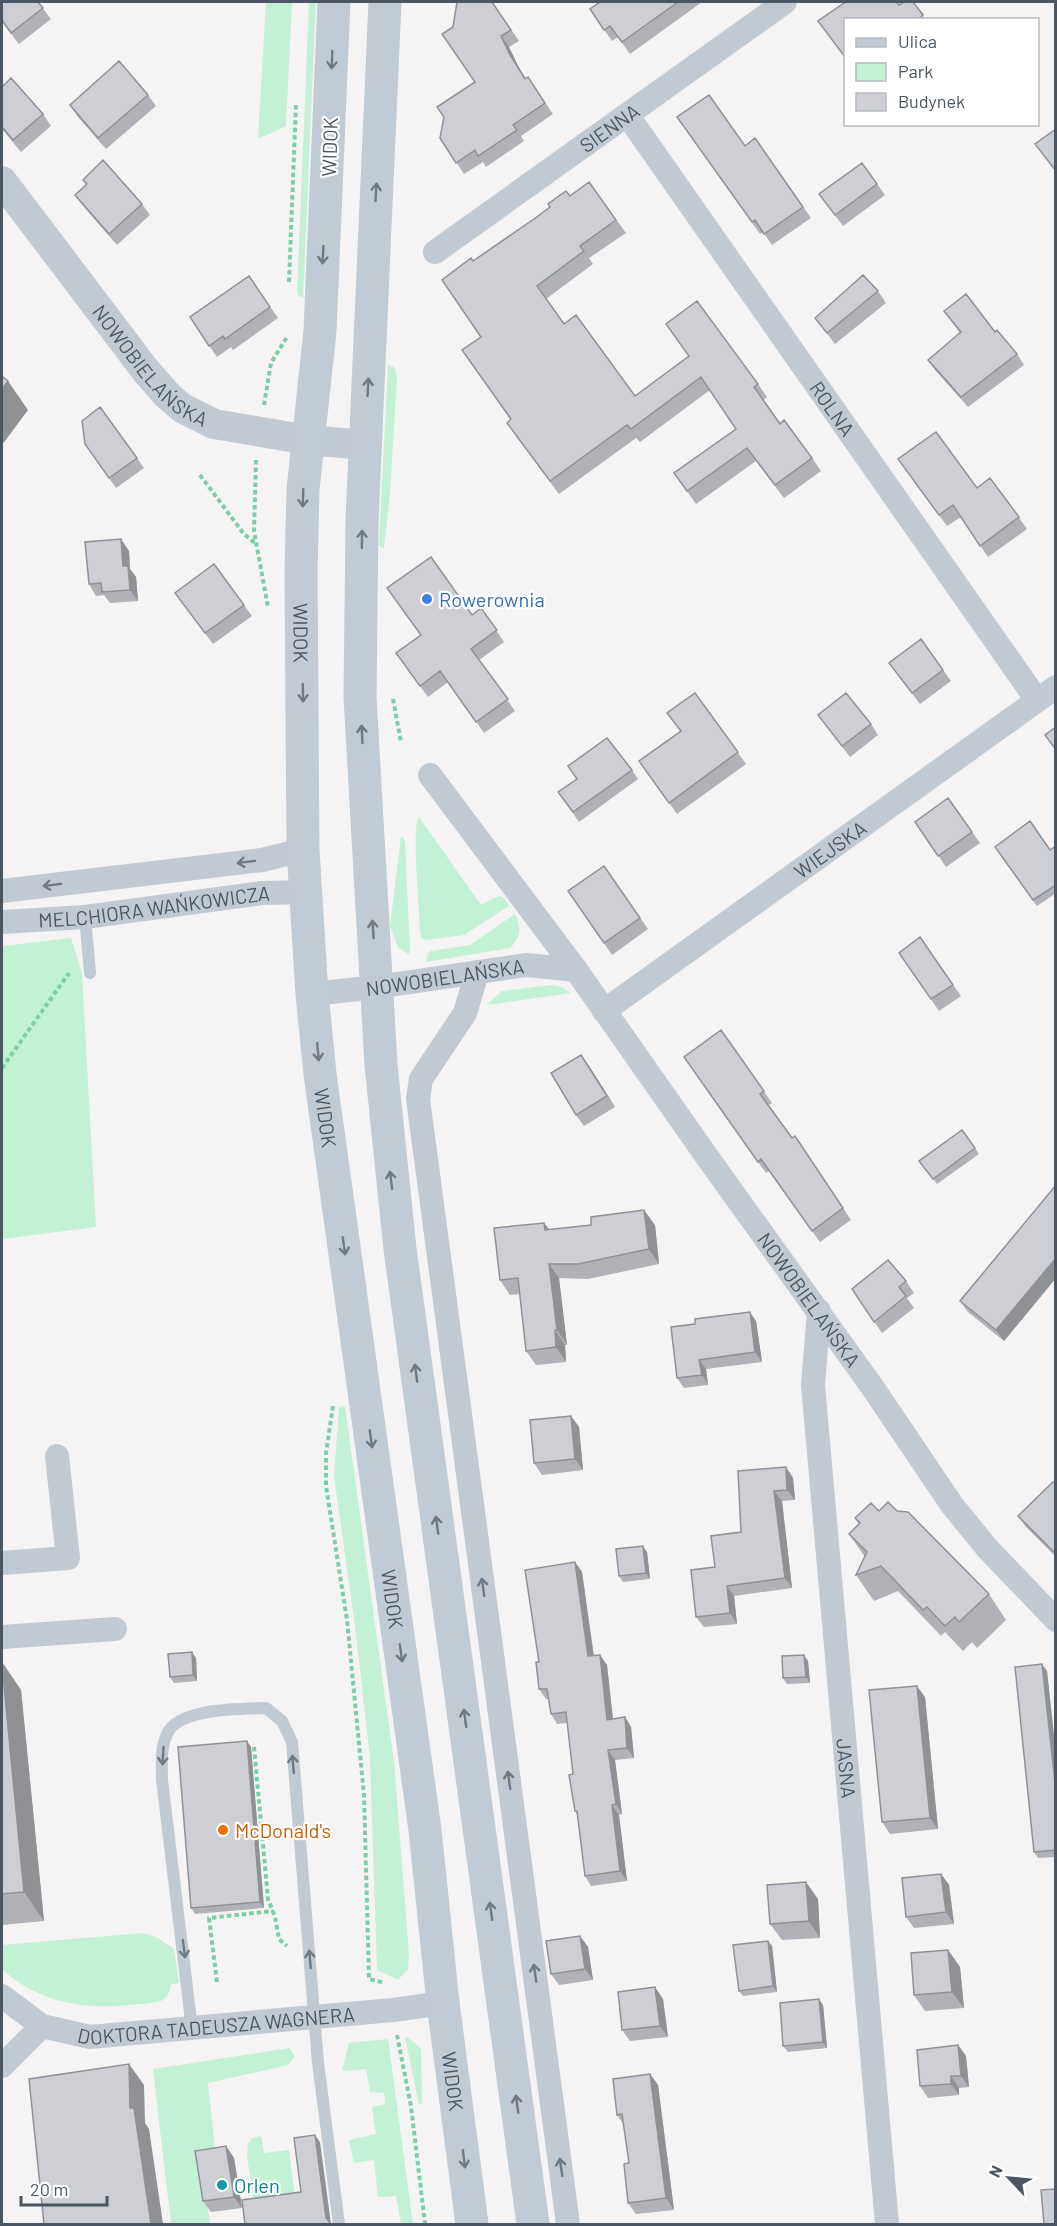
<svg xmlns="http://www.w3.org/2000/svg" width="1057" height="2226" viewBox="0 0 1057 2226" font-family="Barlow,sans-serif">
	<style>
		.green { fill: #c3f1d5 }
		.lines { fill: none; stroke-linecap: round; stroke-linejoin: round }
		.path { stroke: #7ad0a6; stroke-width: 4; stroke-dasharray: 4.5 3; stroke-linecap: butt }
		.service { stroke: #c1cad2; stroke-width: 12 }
		.minor { stroke: #c1cad2; stroke-width: 24 }
		.tertiary { stroke: #c1cad2; stroke-width: 30 }
		.secondary { stroke: #c1cbd6; stroke-width: 33 }
		.wall { fill: #b0b2b7 }
		.shaded-wall { fill: #909195 }
		.building { fill: #cdcfd5; stroke: #909195; stroke-width: 1.5 }
		.oneway { stroke: #6e7984 }
		.oneway2 { stroke: #6e7983 }
		.shop-dot { fill: #3f7fe0; stroke: #fff; stroke-width: 2 }
		.food-dot { fill: #e8710a; stroke: #fff; stroke-width: 2 }
		.culture-dot { fill: #0f9aa8; stroke: #fff; stroke-width: 2 }
		.labels { text-anchor: middle; dominant-baseline: central; stroke-width: 4.5; stroke-linejoin: round; paint-order: stroke }
		.street-label { font-size: 20px; fill: #4a5661; stroke: #fff }
		.shop-label { font-size: 20px; fill: #366cbe; stroke: #fff; text-anchor: start }
		.food-label { font-size: 20px; fill: #c56008; stroke: #fff; text-anchor: start }
		.culture-label { font-size: 20px; fill: #0d838f; stroke: #fff; text-anchor: start }
	</style>
	<rect width="100%" height="100%" fill="#f5f3f3"/>
	<path class="green" d="M266,2H292L286,126L258,139Z
		M309,2H316L303,298L299,296L297,292Z
		M388,365L394,367L397,376L390,494L384,548H382L379,545Z
		M419,817L481,905L499,896L504,898L509,906L464,935L427,940L422,939L420,932C420,913 411,827 419,817Z
		M401,836L405,841L410,952L408,954L398,947L390,926Z
		M515,914C522,926 521,938 510,948L426,962L427,956L430,951L470,945Z
		M71,938L82,973L96,1227L2,1239V946Z
		M552,985L562,987L571,993L487,1005L502,991Z
		M345,1406L394,1762L409,1954L408,1969L398,1980L377,1970L370,1758L355,1626L334,1476L339,1407Z
		M143,1933L156,1937L174,1949L179,1983L171,1984C170,1990 169,1996 163,2000C158,2003 147,2003 141,2004C111,2007 82,2008 53,1999C33,1992 17,1983 2,1969V1945Z
		M405,2037L409,2038L421,2049L422,2104L419,2105Z
		M388,2039L413,2224H401L396,2196L378,2197L374,2160L354,2163L349,2140L376,2134L372,2107L385,2104L384,2093L370,2092L366,2069L342,2071L349,2043Z
		M290,2048L295,2057L288,2065L208,2083L215,2148L201,2150L210,2224H225H171L153,2069Z
		M261,2136L264,2153L289,2150L295,2198L254,2204L247,2156L248,2143L253,2138Z"/>
	<g class="lines">
		<path class="path" d="M289,282L296,104
			M264,405L271,363L287,337
			M256,460L254,531L268,607
			M200,475L244,534L256,544
			M393,699L401,742
			M2,1068L69,973
			M333,1406L326,1453V1486L347,1620L364,1795L369,1979L385,1983
			M254,1747L268,1899L275,1917L279,1939L287,1946
			M217,1982L209,1918L273,1911
			M397,2035L411,2106L425,2224"/>
		<path class="service" d="M85,917L90,973
			M192,2029L162,1780C162,1764 160,1749 167,1734C178,1708 240,1709 266,1708L282,1721L292,1742L318,2063L339,2224"/>
		<g class="minor">
			<path id="s1" d="M628,116L1037,700"/>
			<path id="s2" d="M435,252L785,2"/>
			<path d="M430,775L576,970"/>
			<path d="M2,891L262,860L303,850"/>
			<path id="s3" d="M2,922L85,917L262,893L306,892"/>
			<path d="M477,973L465,1013L421,1079L418,1099L568,2224"/>
			<path id="s4" d="M312,994L377,987L526,965L576,970L710,1161L873,1388L952,1505L987,1548L1056,1620"/>
			<path id="s5" d="M604,1011L1056,687"/>
			<path id="s6" d="M819,1311L813,1385L887,2224"/>
			<path d="M2,1563L68,1558L57,1456"/>
			<path d="M2,1637L115,1629"/>
			<path id="s7" d="M2,1996L42,2026L90,2037L393,2010L443,2003"/>
			<path d="M2,2066L42,2026"/>
		</g>
		<path class="tertiary" id="s8" d="M2,181L146,371L167,395L182,408L214,424L308,440L365,445"/>
		<g class="secondary">
			<path id="s9" d="M334,2L320,331L303,490L301,572L303,850L312,994L320,1074L425,1830L443,2003L472,2224"/>
			<path d="M385,2L362,521L360,697L381,1065L400,1249L533,2224"/>
		</g>
	</g>
	<path class="wall" d="M2,2H38L51,19L19,44L2,22Z
		M492,2L519,41L509,47L518,66L526,79L528,77L553,114L521,136L524,141L486,167L483,162L464,174L440,138L444,117L475,82Z
		M600,2H702L630,54L618,37L612,41L590,9Z
		M913,2L926,20H846V58L818,21L899,5Z
		M2,87L43,114L51,126L21,152L2,129Z
		M148,95L156,106L106,149L78,117L70,105Z
		M677,117L745,146L755,138L811,218L772,245L763,232L760,234Z
		M862,163L885,195L843,226L819,194Z
		M83,180L142,204L150,215L117,245L83,206L75,195L86,185Z
		M589,182L626,233L589,258L593,264L546,299L564,324L635,396L689,356L758,384L767,397L763,400L780,424L812,458L821,471L784,498L756,461L696,504L674,473L736,429L710,390L640,442L636,438L559,494L516,436L511,419L481,337L473,261L570,196Z
		M249,276L278,318L233,350L231,347L217,357L190,317Z
		M878,291L886,303L835,344L815,318Z
		M944,311L1017,354L1024,365L968,407L935,370L928,360L960,333Z
		M100,407L144,468L116,488L85,444Z
		M898,459L977,488L990,478L1027,529L988,557L961,517L947,526Z
		M129,551L130,569L136,577L138,601L110,603L104,595L96,596L89,584Z
		M183,604L244,605L252,616L213,644Z
		M481,608L504,642L479,660L515,711L484,733L448,682L428,697L396,653L472,615Z
		M921,639L951,681L920,704L889,663Z
		M695,693L746,764L677,814L639,761L681,731L667,713Z
		M818,715L871,724L878,735L850,757Z
		M632,770L638,779L579,822L558,792Z
		M948,798L980,843L946,867L915,822Z
		M1056,846V893L1037,906L995,847L1050,850Z
		M604,866L648,929L612,955L568,891Z
		M920,937L961,996L939,1011L899,953Z
		M721,1030L772,1103L769,1105L792,1138L795,1136L851,1220L820,1242L769,1171L766,1173L684,1057Z
		M589,1066L615,1107L584,1126L576,1115Z
		M962,1130L979,1154L937,1184L919,1161Z
		M1056,1185V1278L1004,1341L968,1312L960,1301Z
		M544,1223L549,1230L655,1225L659,1264L588,1279L559,1278L567,1345H565L566,1362L536,1365L526,1351L520,1294L510,1295L500,1280Z
		M906,1281L914,1293L907,1298L914,1308L882,1333L852,1289Z
		M756,1321L762,1362L706,1369L708,1385L684,1388L677,1378L671,1327Z
		M571,1416L579,1427L583,1470L542,1475L534,1463Z
		M786,1467L793,1478L795,1500L782,1501L792,1588L734,1596L737,1624L704,1627L696,1617L741,1532Z
		M1056,1484V1557L1026,1527L1018,1516Z
		M879,1511L989,1594L1006,1620L977,1648L972,1642L963,1651L945,1632L941,1636L898,1591L874,1601L856,1575L865,1557L849,1534L859,1524L855,1518Z
		M647,1552L650,1579L623,1582L619,1576Z
		M575,1562L582,1572L594,1656L600,1655L607,1665L613,1719L625,1717L631,1727L634,1758L615,1760L622,1814L619,1815L627,1881L591,1886L585,1876L577,1814L575,1811L573,1774L567,1723L557,1724L551,1714L549,1699H546L539,1689V1662Z
		M196,1658L197,1681L174,1683L170,1677Z
		M808,1661L810,1683L787,1684L783,1678Z
		M2,1662L21,1690L44,1921L2,1925Z
		M1047,1671L1056,1755V1857L1038,1858L1034,1852Z
		M925,1697L938,1829L890,1834L882,1822Z
		M251,1747L264,1908L195,1914L191,1908Z
		M941,1874L949,1885L954,1924L914,1928L906,1917Z
		M818,1899L820,1938L782,1940L770,1924Z
		M580,1936L588,1947L593,1980L559,1985L551,1974Z
		M768,1941L772,1946L777,1992L743,1996L739,1991Z
		M948,1950L960,1967L964,2008L925,2011L914,1995Z
		M663,1999L668,2037L630,2041L622,2030Z
		M823,2005L827,2048L788,2052L783,2046Z
		M958,2045L966,2056L969,2087L959,2088V2095L928,2098L920,2086Z
		M650,2074L658,2085L674,2210L636,2214L628,2203L629,2163L624,2125L617,2115Z
		M226,2146L234,2158L242,2208L211,2212L203,2201Z"/>
	<path class="shaded-wall" d="M501,36L509,47L518,66L533,91L510,55Z
		M8,381L28,410L2,445V389Z
		M121,539L129,551L130,569L136,577L138,601L130,590L123,566Z
		M581,1055L589,1066L615,1107L607,1096Z
		M644,1210L655,1225L659,1264L649,1249Z
		M544,1223L555,1237L545,1230Z
		M1056,1258V1278L1004,1341L996,1330Z
		M549,1264L559,1278L567,1345L557,1330Z
		M750,1312L756,1321L762,1362L755,1352Z
		M555,1330L565,1345L566,1362L556,1347Z
		M699,1360L706,1369L708,1385L702,1375Z
		M571,1416L579,1427L583,1470L575,1459Z
		M786,1467L793,1478L795,1500L787,1490Z
		M774,1491L782,1501L792,1588L785,1578Z
		M643,1546L647,1552L650,1579L646,1573Z
		M575,1562L582,1572L595,1666L588,1656Z
		M727,1586L734,1596L737,1624L730,1613Z
		M192,1652L196,1658L197,1681L193,1675Z
		M600,1655L607,1665L614,1729L607,1720Z
		M804,1655L808,1661L810,1683L806,1677Z
		M2,1662L21,1690L44,1921L24,1892Z
		M1042,1664L1047,1671L1056,1755V1792Z
		M917,1686L925,1697L938,1829L930,1818Z
		M625,1717L631,1727L634,1758L627,1748Z
		M247,1741L251,1747L264,1908L260,1902Z
		M608,1750L615,1760L622,1814L616,1804Z
		M612,1805L619,1815L627,1881L620,1871Z
		M941,1874L949,1885L954,1924L946,1912Z
		M806,1882L818,1899L820,1938L809,1921Z
		M580,1936L588,1947L593,1980L585,1969Z
		M768,1941L772,1946L777,1992L773,1986Z
		M948,1950L960,1967L964,2008L952,1992Z
		M655,1987L663,1999L668,2037L660,2026Z
		M819,1999L823,2005L827,2048L823,2042Z
		M958,2045L966,2056L969,2087L961,2076Z
		M129,2064L144,2085L145,2123L149,2129L163,2224H151L130,2108Z
		M650,2074L658,2085L674,2210L666,2198Z
		M951,2076L959,2088V2095L951,2084Z
		M315,2135L320,2142L331,2224L326,2218Z
		M226,2146L234,2158L242,2208L234,2197Z"/>
	<path class="building" d="M2,2H38L43,8L11,33L2,20Z
		M457,2H492L511,30L501,36L510,55L525,79L528,77L545,103L513,125L517,130L478,156L475,150L456,163L440,138L444,117L437,107L475,82L442,34L453,27Z
		M600,2H678L622,42L610,26L604,30L590,9Z
		M843,2H896L899,5L904,2H913L923,15L917,20H846L845,57L818,21L844,3Z
		M119,61L148,95L98,138L70,105Z
		M11,78L43,114L13,140L2,127V87Z
		M709,95L745,146L755,138L803,207L764,234L755,220L752,222L677,117Z
		M1056,129V171L1035,144Z
		M103,160L142,204L109,234L75,195L87,184L83,180Z
		M862,163L877,184L835,215L819,194Z
		M589,182L616,220L580,246L584,251L537,286L564,324L576,315L635,396L689,356L666,324L697,301L758,384L754,387L780,424L784,420L812,458L775,485L747,448L687,491L674,473L736,429L701,377L631,429L627,425L550,481L507,423L511,419L462,350L481,337L442,280L471,258L473,261L534,219L550,207L548,204L566,191L570,196Z
		M863,275L878,291L827,333L815,318Z
		M249,276L270,307L225,339L223,336L209,346L190,317Z
		M966,294L995,332L997,330L1017,354L961,397L928,360L961,332L944,311Z
		M2,376L8,381L2,389Z
		M100,407L137,458L109,478L85,444L82,421Z
		M936,432L977,488L990,478L1019,517L980,546L953,505L939,515L898,459Z
		M121,539L123,566H128L130,590L102,592L101,583L89,584L85,542Z
		M431,557L472,615L481,608L497,630L471,649L508,699L476,722L440,671L420,686L396,653L421,635L387,588Z
		M214,564L244,605L205,633L175,593Z
		M921,639L943,670L912,693L889,663Z
		M695,693L738,752L669,803L639,761L681,731L667,713Z
		M846,693L871,724L842,746L818,715Z
		M1056,727V750L1045,735Z
		M607,738L632,770L573,812L558,792L577,779L568,766Z
		M948,798L972,832L938,856L915,822Z
		M1030,821L1050,850L1056,846V885L1033,900L995,847Z
		M604,866L640,918L604,943L568,891Z
		M920,937L953,985L931,999L899,953Z
		M721,1030L764,1091L760,1094L792,1138L795,1136L843,1208L812,1231L761,1159L758,1162L684,1057Z
		M581,1055L607,1096L576,1115L551,1073Z
		M962,1130L975,1148L933,1179L919,1161Z
		M1056,1185V1258L996,1330L960,1301Z
		M644,1210L649,1249L578,1264H549L557,1330H555L556,1347L526,1351L518,1278L500,1280L494,1228L544,1223L545,1230L591,1225V1217Z
		M888,1260L906,1281L899,1287L906,1296L874,1322L852,1289Z
		M750,1312L755,1352L699,1360L702,1375L677,1378L671,1327L695,1324V1319Z
		M571,1416L575,1459L534,1463L530,1420Z
		M786,1467L787,1490L774,1491L785,1578L727,1586L730,1613L696,1617L691,1570L715,1567L711,1536L741,1532L738,1471Z
		M1053,1482L1056,1484V1554L1018,1516Z
		M888,1502L897,1511L908,1512L989,1594L959,1622L955,1617L945,1626L927,1607L923,1610L881,1566L856,1575L867,1552L849,1534L860,1523L855,1518L871,1503L879,1511Z
		M643,1546L646,1573L619,1576L616,1549Z
		M575,1562L588,1656L600,1655L607,1720L625,1717L627,1748L608,1750L616,1804L612,1805L620,1871L585,1876L577,1811H575L569,1775L573,1774L566,1712L551,1714L547,1689H539L536,1662H539L525,1570Z
		M192,1652L193,1675L170,1677L168,1654Z
		M804,1655L806,1677L783,1678L782,1656Z
		M1042,1664L1056,1791V1850L1034,1852L1015,1667Z
		M2,1666L24,1892L2,1894Z
		M917,1686L930,1818L882,1822L869,1690Z
		M247,1741L260,1902L191,1908L178,1747Z
		M941,1874L946,1912L906,1917L902,1878Z
		M806,1882L809,1921L770,1924L767,1885Z
		M580,1936L585,1969L551,1974L546,1941Z
		M768,1941L773,1986L739,1991L733,1945Z
		M948,1950L952,1992L914,1995L911,1953Z
		M655,1987L660,2026L622,2030L618,1992Z
		M819,1999L823,2042L783,2046L780,2003Z
		M958,2045L961,2076H951V2084L920,2086L917,2050Z
		M129,2064L130,2108H134L151,2224H44L29,2079Z
		M650,2074L666,2198L628,2203L624,2164L629,2163L622,2114L617,2115L613,2079Z
		M315,2135L326,2218L331,2224H245L242,2200L301,2192L294,2138Z
		M226,2146L234,2197L203,2201L195,2151Z
		M1056,2189V2224H1039H1044L1041,2190Z"/>
	<defs><path id="oneway-shaft" d="M-6 0H5M1.5-3L5.5 0L1.5 3" fill="none" stroke-width="1.6" stroke-linecap="round" stroke-linejoin="round" transform="scale(1.5)"/></defs>
	<g class="oneway">
		<use href="#oneway-shaft" transform="translate(332 60) rotate(92)"/>
		<use href="#oneway-shaft" transform="translate(376 192) rotate(-87)"/>
		<use href="#oneway-shaft" transform="translate(323 255) rotate(93)"/>
		<use href="#oneway-shaft" transform="translate(368 387) rotate(-87)"/>
		<use href="#oneway-shaft" transform="translate(303 498) rotate(92)"/>
		<use href="#oneway-shaft" transform="translate(362 539) rotate(-89)"/>
		<use href="#oneway-shaft" transform="translate(303 693) rotate(89)"/>
		<use href="#oneway-shaft" transform="translate(362 734) rotate(-93)"/>
		<use href="#oneway-shaft" transform="translate(373 929) rotate(-94)"/>
		<use href="#oneway-shaft" transform="translate(318 1052) rotate(85)"/>
		<use href="#oneway-shaft" transform="translate(391 1180) rotate(-97)"/>
		<use href="#oneway-shaft" transform="translate(344 1246) rotate(82)"/>
		<use href="#oneway-shaft" transform="translate(416 1373) rotate(-98)"/>
		<use href="#oneway-shaft" transform="translate(371 1439) rotate(82)"/>
		<use href="#oneway-shaft" transform="translate(437 1525) rotate(-98)"/>
		<use href="#oneway-shaft" transform="translate(401 1653) rotate(82)"/>
		<use href="#oneway-shaft" transform="translate(465 1718) rotate(-98)"/>
		<use href="#oneway-shaft" transform="translate(491 1911) rotate(-98)"/>
		<use href="#oneway-shaft" transform="translate(517 2104) rotate(-98)"/>
		<use href="#oneway-shaft" transform="translate(464 2159) rotate(83)"/>
	</g>
	<g class="oneway2">
		<use href="#oneway-shaft" transform="translate(246 862) rotate(173)"/>
		<use href="#oneway-shaft" transform="translate(52 885) rotate(173)"/>
		<use href="#oneway-shaft" transform="translate(483 1587) rotate(-98)"/>
		<use href="#oneway-shaft" transform="translate(163 1756) rotate(93)"/>
		<use href="#oneway-shaft" transform="translate(293 1764) rotate(-95)"/>
		<use href="#oneway-shaft" transform="translate(509 1780) rotate(-98)"/>
		<use href="#oneway-shaft" transform="translate(184 1949) rotate(83)"/>
		<use href="#oneway-shaft" transform="translate(310 1959) rotate(-95)"/>
		<use href="#oneway-shaft" transform="translate(535 1973) rotate(-98)"/>
		<use href="#oneway-shaft" transform="translate(561 2167) rotate(-98)"/>
	</g>
	<circle class="shop-dot" cx="427" cy="599" r="6"/>
	<circle class="food-dot" cx="223" cy="1830" r="6"/>
	<circle class="culture-dot" cx="222" cy="2185" r="6"/>
	<g class="labels">
		<g class="street-label">
			<text stroke="none"><textPath href="#s2" startOffset="214">SIENNA</textPath></text>
			<text transform="translate(329 147) rotate(-88)">WIDOK</text>
			<text stroke="none"><textPath href="#s8" startOffset="238">NOWOBIELAŃSKA</textPath></text>
			<text stroke="none"><textPath href="#s1" startOffset="357">ROLNA</textPath></text>
			<text stroke="none"><textPath href="#s9" startOffset="632">WIDOK</textPath></text>
			<text stroke="none"><textPath href="#s5" startOffset="278">WIEJSKA</textPath></text>
			<text stroke="none"><textPath href="#s3" startOffset="153">MELCHIORA WAŃKOWICZA</textPath></text>
			<text stroke="none"><textPath href="#s4" startOffset="134">NOWOBIELAŃSKA</textPath></text>
			<text stroke="none"><textPath href="#s9" startOffset="1118">WIDOK</textPath></text>
			<text stroke="none"><textPath href="#s4" startOffset="670">NOWOBIELAŃSKA</textPath></text>
			<text stroke="none"><textPath href="#s9" startOffset="1604">WIDOK</textPath></text>
			<text stroke="none"><textPath href="#s6" startOffset="459">JASNA</textPath></text>
			<text stroke="none"><textPath href="#s7" startOffset="226">DOKTORA TADEUSZA WAGNERA</textPath></text>
			<text stroke="none"><textPath href="#s9" startOffset="2090">WIDOK</textPath></text>
		</g>
		<g class="shop-label">
			<text x="439" y="599">Rowerownia</text>
		</g>
		<g class="food-label">
			<text x="235" y="1830">McDonald's</text>
		</g>
		<g class="culture-label">
			<text x="234" y="2185">Orlen</text>
		</g>
	</g>
	<rect width="1057" height="2226" fill="none" stroke="#4a5661" stroke-width="6"/>
	<rect x="844" y="18" width="195" height="108" fill="#ffffff" stroke="#b7bbc0" stroke-width="1.5"/>
	<rect x="856" y="38" width="30" height="9" fill="#c1cbd6" stroke="#b7bbc0" stroke-width="1.5"/>
	<text x="898" y="48" font-size="18" fill="#4a5661">Ulica</text>
	<rect x="856" y="63" width="30" height="18" fill="#c3f1d5" stroke="#b7bbc0" stroke-width="1.5"/>
	<text x="898" y="78" font-size="18" fill="#4a5661">Park</text>
	<rect x="856" y="93" width="30" height="18" fill="#cdcfd5" stroke="#b7bbc0" stroke-width="1.5"/>
	<text x="898" y="108" font-size="18" fill="#4a5661">Budynek</text>
	<g transform="translate(1009 2178) rotate(296)" stroke="#ffffff" stroke-width="4.5" paint-order="stroke">
	<path d="M0-4.5L10 22L0 15L-10 22Z" fill="#4a5661"/>
	<text y="-9" font-size="16" font-weight="bold" text-anchor="middle" fill="#4a5661">N</text>
	</g>
	<path d="M21 2196v9h86v-9" fill="none" stroke="#4a5661" stroke-width="3"/>
	<text x="30" y="2196" font-size="18" fill="#4a5661" stroke="#ffffff" stroke-width="4.5" paint-order="stroke">20 m</text>
</svg>
